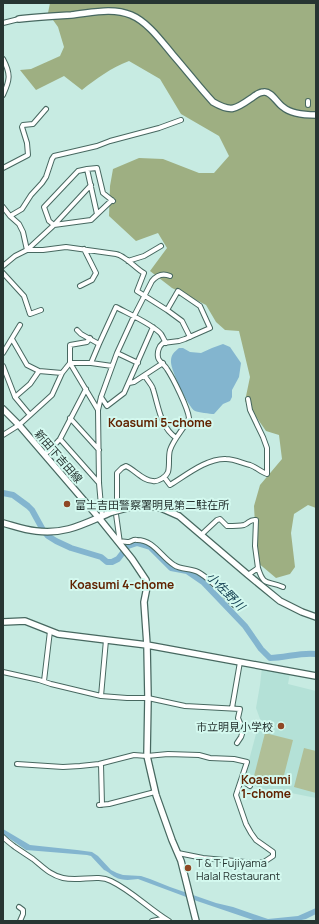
<svg xmlns="http://www.w3.org/2000/svg" width="319" height="924" viewBox="0 0 319 924" font-family="Manrope,'Noto Sans JP',sans-serif">
	<style>
		.built { fill: #b4e1d7 }
		.green { fill: #b0bf97 }
		.forest { fill: #9eaf82 }
		.water { fill: #83b5cf }
		.lines { fill: none; stroke-linecap: round; stroke-linejoin: round }
		.river { stroke: #83b5cf; stroke-width: 6 }
		.street-casing { stroke: #476860; stroke-width: 6 }
		.secondary-casing { stroke: #476860; stroke-width: 8 }
		.street { stroke: #fff; stroke-width: 4 }
		.secondary { stroke: #fff; stroke-width: 5.5 }
		.secondary-bridge-casing { stroke: #476860; stroke-width: 8; stroke-linecap: butt }
		.secondary-bridge { stroke: #fff; stroke-width: 5.5 }
		.poi-dot { fill: #8f4825; stroke: #d4f9ef; stroke-width: 1.5 }
		.labels { text-anchor: middle; dominant-baseline: central; stroke-width: 4; stroke-linejoin: round; paint-order: stroke }
		.street-label { font-size: 11px; fill: #273532; stroke: #d4f9ef }
		.poi-label { font-size: 11px; fill: #273532; stroke: #d4f9ef; text-anchor: start }
		.neighbourhood-label { font-size: 12px; font-weight: bold; fill: #612300; stroke: #d4f9ef }
		.water-label { font-size: 12px; font-style: italic; fill: #0c384b; stroke: #d4f9ef }
	</style>
	<rect width="100%" height="100%" fill="#c7ebe2"/>
	<path class="built" d="M262,667L290,673L288,684L316,691V798L286,792L260,789L244,779L260,719L256,708L260,685Z"/>
	<path class="green" d="M265,733L293,740L282,783L254,776Z
		M304,748L316,751V793L294,787Z"/>
	<path class="forest" d="M50,3H316V508L308,505L294,514L291,533L295,567L290,574L276,578L257,562L254,506L260,485L282,459L279,435L266,431L245,401L250,377L239,331L225,330L216,322L206,305L172,288L150,271L167,248L158,233L136,241L109,216L110,186L113,169L139,158L163,159L199,173H214L229,156L219,136L181,114L160,79L129,61C111,68 97,78 82,90L64,76L36,90L20,70L31,69L60,56L64,47L58,27L48,13Z"/>
	<path class="water" d="M223,344L230,347L241,363L239,377L232,390V397L230,401L223,404L214,414C210,414 198,412 195,411C188,407 170,369 171,361C171,355 174,352 179,348H183L190,352L201,353L212,348Z
		M3,829L30,845L77,850L92,852L98,856L111,870L117,873L123,875L141,876L150,879L170,887L216,903L233,907L262,917L268,919L298,916L316,908V914L306,919L297,921H256L197,901L138,879C131,880 122,881 115,877C111,875 109,872 104,870L91,856L87,855L26,850L3,834Z"/>
	<g class="lines">
		<path class="river" d="M3,493L13,495L28,506L32,510L43,530L48,536L56,541L71,548L101,557L107,562H112L118,559L128,546L137,543L150,547L171,568L187,571L203,582L245,626L261,649L270,658C285,658 301,652 316,654"/>
		<defs>
			<path id="street" d="M3,23L19,19
				M3,59C11,74 10,80 3,95
				M308,101V105
				M3,168L28,155L27,143L22,127L23,125L33,124L46,109
				M87,169L97,214
				M3,207L10,216L19,224L23,232L27,250
				M10,216L22,209L31,195L42,183L46,177L52,159L54,156L97,146L110,141L159,128L181,120
				M54,225L49,221L44,207L78,171L87,169L97,168L103,193L113,201
				M54,225L91,220L112,200
				M27,250H43L66,247L116,254C126,256 135,268 144,273L137,291L167,310L182,321L190,337
				M128,261L144,256L161,246
				M3,266L15,256L27,250L54,225L91,185
				M3,273L24,296L30,314L41,310
				M80,286L92,280L96,273L84,249
				M77,330L81,334L99,344
				M90,338L87,342L70,345V363L98,410
				M12,339L27,365L39,371L62,373
				M3,353L20,325
				M117,353L138,363
				M70,363H91L112,366
				M91,363L99,344L116,307C127,313 154,325 161,334C163,337 164,340 166,343
				M3,366L15,397L30,415
				M145,376C147,380 152,385 153,389C159,408 160,426 176,438
				M129,383L134,382L163,363
				M15,397L30,384L39,371
				M101,397L107,406L124,393L153,327
				M70,418L99,450
				M3,435L19,425L52,395L62,373L70,363
				M60,439L99,483
				M44,454L49,451L60,439L86,389
				M164,477L170,485C185,476 207,458 226,459C234,459 242,463 250,465C256,467 261,472 267,474V448L263,437L250,410L248,399
				M102,517L99,483L98,410L101,397L117,353L134,316L152,281C157,275 163,273 170,276
				M201,535L217,520L220,519L227,526C232,526 239,526 244,525C250,523 249,519 256,520L255,546L258,568L248,575
				M120,542C123,541 125,542 129,542C132,541 134,539 137,540C154,540 161,557 174,565C181,570 190,568 198,572C209,578 225,595 234,605
				M120,543L115,507L117,503V473L122,468L126,466C135,470 143,481 153,481C158,482 166,477 168,472C170,465 168,457 170,450C174,438 184,429 189,418C188,408 173,378 167,369C165,365 158,361 158,357C157,352 159,346 163,343L179,341L185,339L210,328L200,306L178,291L167,310
				M258,568C264,587 267,580 283,587
				M3,672L39,680L51,684L101,696L127,698H148L185,706L240,709L238,718L243,730L242,734L241,737L237,743
				M44,681L50,631
				M101,696L106,640
				M232,708L240,662
				M17,764L63,767L80,766L99,764L134,755L147,756L168,754L199,755L210,758L234,759L247,762L236,795L246,824L251,833L256,840L273,852V856L264,862L257,863L203,858L178,853
				M101,764L102,805
				M241,780L250,786
				M99,805L109,804L155,792
				M3,837C7,841 11,844 15,847C21,851 27,855 33,859C43,867 50,875 63,878C80,882 97,874 111,881C132,891 149,909 169,921
				M19,907L23,910V914L20,921
				M152,921L162,919L165,920"/>
			<path id="secondary" d="M19,19C36,17 53,16 71,15C91,13 112,7 131,15C148,22 162,42 173,55C187,71 199,87 213,102C232,113 236,109 253,97C256,95 259,92 264,92C271,91 277,103 283,107C291,114 306,115 316,115
				M3,409L19,425L99,518L132,559L146,580L147,587L144,602L147,645L148,698L147,756L156,795L172,840L181,861L196,921
				M131,507L139,506H151L161,508L179,516L247,574L280,601L302,612L316,617
				M3,523C14,526 25,530 36,531C66,535 85,523 112,512
				M3,622L25,621L58,634L147,645L316,676"/>
		</defs>
		<use href="#street" class="street-casing"/>
		<use href="#secondary" class="secondary-casing"/>
		<use href="#street" class="street"/>
		<use href="#secondary" class="secondary"/>
		<defs>
			<path id="secondary-bridge" d="M112,512L131,507"/>
		</defs>
		<use href="#secondary-bridge" class="secondary-bridge-casing"/>
		<use href="#secondary-bridge" class="secondary-bridge"/>
	</g>
	<g class="poi-dot">
		<circle cx="67" cy="504" r="4"/>
		<circle cx="281" cy="726" r="4"/>
		<circle cx="188" cy="868" r="4"/>
	</g>
	<g class="labels">
		<g class="street-label">
			<text transform="translate(59 456) rotate(49)">新田下吉田線</text>
		</g>
		<g class="poi-label">
			<text x="75" y="504">富士吉田警察署明見第二駐在所</text>
			<text x="273" y="726" text-anchor="end">市立明見小学校</text>
			<text x="196" y="862">T &amp; T Fujiyama<tspan x="196" dy="13">Halal Restaurant</tspan></text>
		</g>
		<g class="neighbourhood-label">
			<text x="160" y="422">Koasumi 5-chome</text>
			<text x="122" y="584">Koasumi 4-chome</text>
			<text x="266" y="779">Koasumi<tspan x="266" dy="14">1-chome</tspan></text>
		</g>
		<g class="water-label">
			<text transform="translate(226 591) rotate(45)">小佐野川</text>
		</g>
	</g>
	<rect width="319" height="924" fill="none" stroke="#273532" stroke-width="8"/>
</svg>
